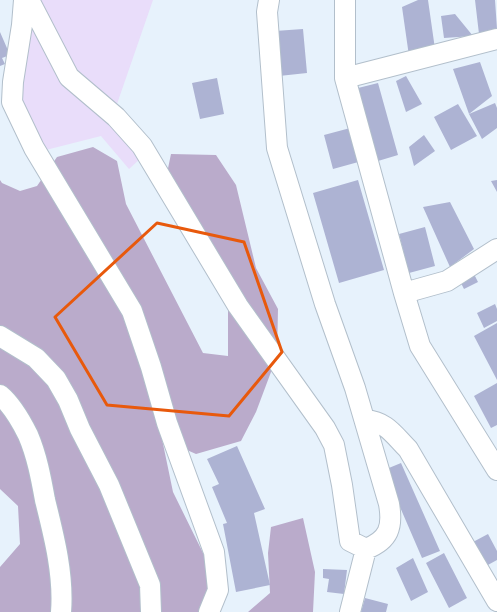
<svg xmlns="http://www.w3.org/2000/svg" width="497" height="612" viewBox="0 0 497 612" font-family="'Noto Serif',serif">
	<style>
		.green { fill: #e9ddfa }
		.forest { fill: #baabcb }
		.building { fill: #adb3d3 }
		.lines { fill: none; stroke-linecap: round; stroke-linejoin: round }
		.minor-casing { stroke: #b2bfcb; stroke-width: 22 }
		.minor { stroke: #fff; stroke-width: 20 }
		.marked { fill: none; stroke: #e8590c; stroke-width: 3; stroke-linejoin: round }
	</style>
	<rect width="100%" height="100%" fill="#e7f2fc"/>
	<path class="green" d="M32,0H153L117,104L87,87L73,73Z
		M39,25L103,118L142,157L129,169L101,136L42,151L22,111L23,64L28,30Z"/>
	<path class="forest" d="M93,147L117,161L126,204L203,353L228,356V309L211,264L166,178L171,154L216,155L236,185L256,268L278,309L277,356L256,412L241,441L196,454L162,439L173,492L206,559L209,595L220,612H0V567L20,544L18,506L0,489V180L2,183L20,191L37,186L57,157Z
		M303,518L315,572L313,612H248L270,593L268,553L271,527Z"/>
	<path class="building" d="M418,0H428L435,49L409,56L402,7Z
		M475,0H495L497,29L479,34Z
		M455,14L473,36L444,38L441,16Z
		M303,29L307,73L279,76L275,31Z
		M0,32L10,55L2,58L5,64L0,66Z
		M480,62L492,96L469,114L495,103L497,108V128L482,139L469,114L453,69Z
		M406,76L422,104L406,112L396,81Z
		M217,78L224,114L200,119L192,83Z
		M378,83L398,155L378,161L358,88Z
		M458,104L477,136L451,150L434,117Z
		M354,127L362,161L333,169L324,135Z
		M424,135L435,151L414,166L409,147Z
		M358,180L384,270L339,283L313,193Z
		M497,180V192L491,181Z
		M450,202L474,249L450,267L423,207Z
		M425,227L435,266L409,273L399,234Z
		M473,272L478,282L464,289L459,279Z
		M495,304L497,309V321L484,328L477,313Z
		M497,323V380L474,336Z
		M497,383V425L491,428L474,396Z
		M237,446L265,509L254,513L270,585L236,592L223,524L227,523L212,487L219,484L207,459Z
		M401,463L440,551L422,558L384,470Z
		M488,534L497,551V560L486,566L473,542Z
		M444,553L467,598L449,608L426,563Z
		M413,558L428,592L411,601L396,568Z
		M323,569L347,570L344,594L327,592L329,579L323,578Z
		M365,598L388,604L386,612H361Z"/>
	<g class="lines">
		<defs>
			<path id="minor" d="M24,0L22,25L13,82L12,102L34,148L132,311L151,367L167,423L214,552L218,590L209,612
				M29,0L69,77L116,117L142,146L238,306L325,428L334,445L342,485L350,541L366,549C389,540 393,527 389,504L355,388L325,304L277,148L267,12L269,0
				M345,0V78L404,293L420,346L497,470
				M345,78L497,39
				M404,293L447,281L497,249
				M0,336L36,358L56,379L68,400L80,429L109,485L150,585L151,612
				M0,395C12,405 21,421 28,435C37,456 41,478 45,500C54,536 64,575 61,612
				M365,420C387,422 393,434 408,449L497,601
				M350,612L366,549"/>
		</defs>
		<use href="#minor" class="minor-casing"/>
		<use href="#minor" class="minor"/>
	</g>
	<path class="marked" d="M157,223L244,242L282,352L229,416L107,405L55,317Z"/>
</svg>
